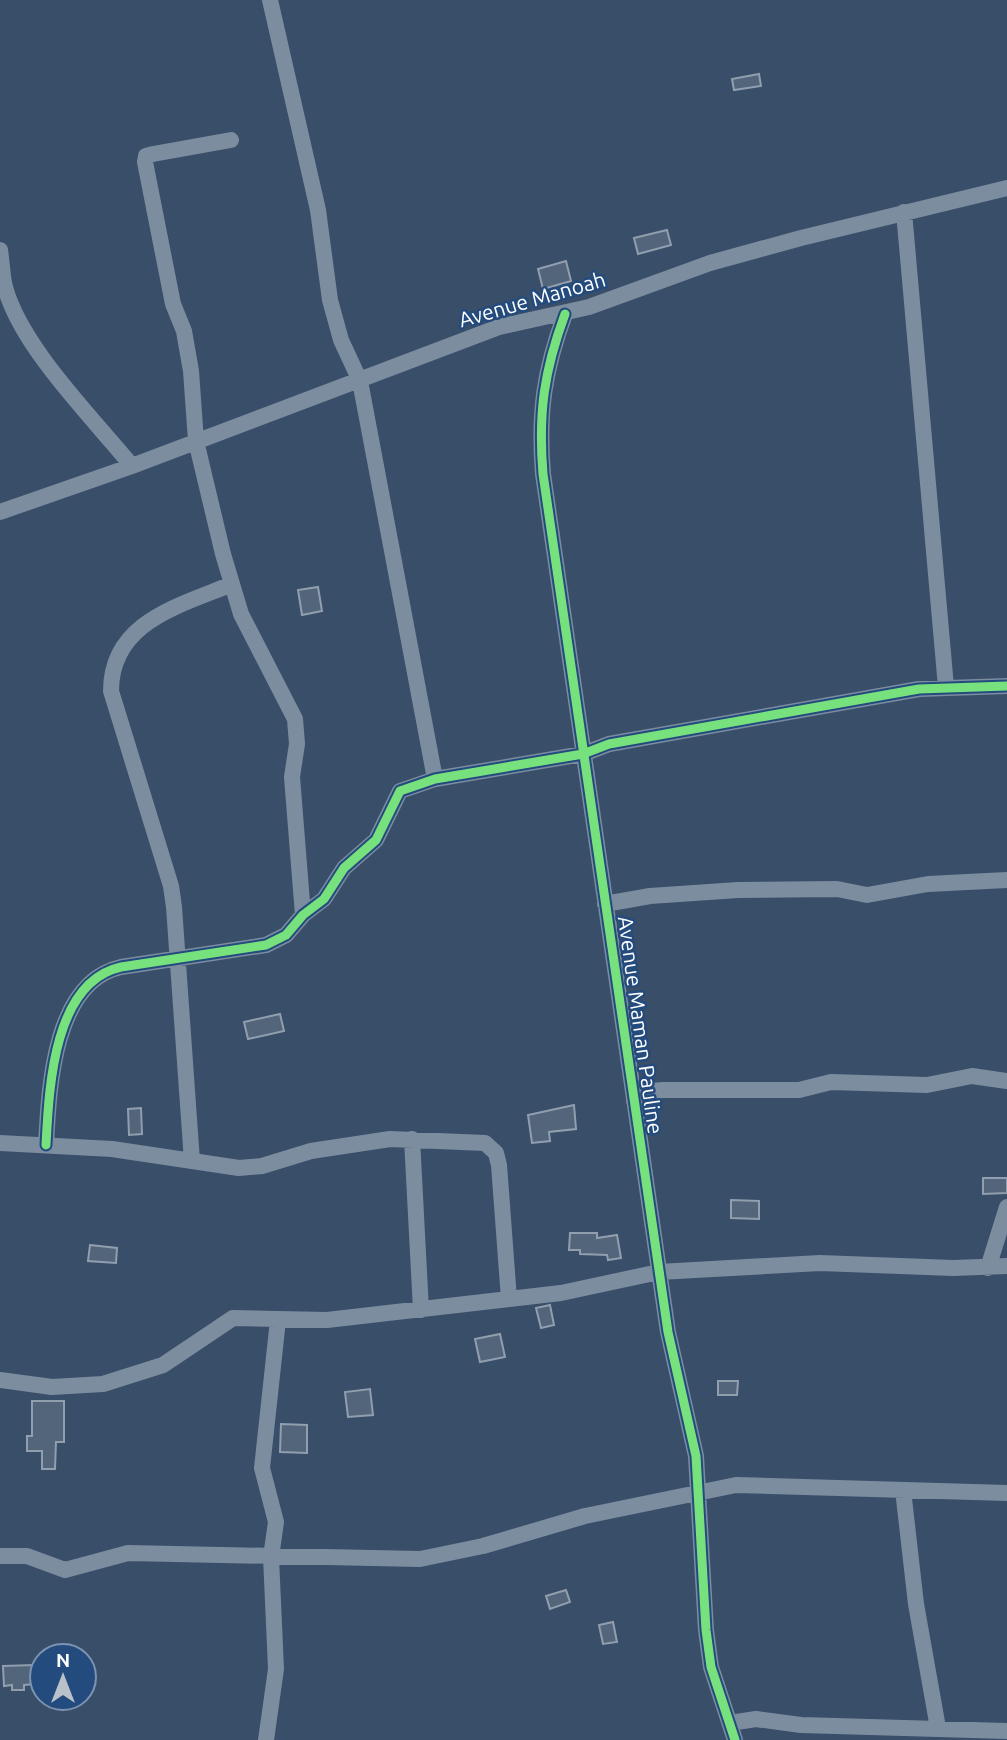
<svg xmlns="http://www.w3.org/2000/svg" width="1007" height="1740" viewBox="0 0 1007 1740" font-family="Ubuntu,sans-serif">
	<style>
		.building { fill: #53657b; stroke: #919eae; stroke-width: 2 }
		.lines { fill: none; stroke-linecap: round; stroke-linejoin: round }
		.street { stroke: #7d8da0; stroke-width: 16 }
		.cycleway-casing { stroke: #244b7d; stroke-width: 13 }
		.cycleway { stroke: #77e17e; stroke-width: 9 }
		.labels { text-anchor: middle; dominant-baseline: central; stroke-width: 5; stroke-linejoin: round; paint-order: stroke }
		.street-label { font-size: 21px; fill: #fff; stroke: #244b7d }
	</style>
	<rect width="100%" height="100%" fill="#384e69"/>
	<path class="building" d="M759,74L761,86L734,90L732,79Z
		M667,230L671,245L638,254L634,238Z
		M566,261L571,281L543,289L538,269Z
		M318,587L322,611L302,615L298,590Z
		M280,1014L284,1031L248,1039L244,1022Z
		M574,1105L576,1129L549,1132L550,1141L532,1143L528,1115Z
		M141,1108L142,1134L129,1135L128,1109Z
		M983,1178H1007V1193L983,1194Z
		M731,1200L759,1201V1219L731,1218Z
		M570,1233H597V1238L617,1235L621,1258L608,1260L607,1255L580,1254V1250H569Z
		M90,1245L117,1248L116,1263L88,1261Z
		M550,1305L554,1325L541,1328L536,1308Z
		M500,1334L505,1357L480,1362L475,1339Z
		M718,1381H738L737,1395H718Z
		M370,1389L373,1415L348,1417L345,1392Z
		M32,1401H64V1442H56L55,1469H42V1451H27V1436H32Z
		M281,1424L307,1425V1453L280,1452Z
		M566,1590L570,1602L550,1609L546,1596Z
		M613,1622L617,1642L603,1644L599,1625Z
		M34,1665L35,1684L24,1685V1690H12V1685L4,1686L3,1666Z"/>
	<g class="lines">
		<path class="street" d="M270,0L318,210L330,300L341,340L360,381L435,779
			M231,140L153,154L146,156L145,162L173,304L184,331L191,371L196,441L223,554L241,614L295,719L297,744L292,777L303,915
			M904,212L946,687
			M0,250C2,262 2,275 5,287C21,347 93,418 132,466
			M565,314C544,371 538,413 543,474L668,1332L696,1456L706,1630L711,1667L735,1740
			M0,512L132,466L499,327L589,307L710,263L801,238L1007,188
			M605,904L650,896L738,890L837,889L867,895L928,884L1007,880
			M634,1101L651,1091L663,1090H799L831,1082L927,1085L972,1076L1007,1081
			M412,1139L421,1310
			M0,1143L112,1149L239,1168L262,1166L311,1151L390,1139L485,1143L496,1153L499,1165L509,1299
			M46,1145C49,1089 53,982 121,967L266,945L286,935L303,915L324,899L344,868L376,840L400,791L435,779L583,754L609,744L919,689L1007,686
			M192,1161L174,907L171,886L111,691C111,622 179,606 232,584
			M988,1268L1007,1207
			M0,1380L52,1387L103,1384L163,1365L233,1318L327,1320L561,1293L659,1272L820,1263L953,1268L1007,1266
			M903,1490L916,1604L938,1728
			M0,1556H27L65,1570L128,1553L420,1559L483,1546L585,1516L736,1485L1007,1493
			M730,1723L756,1719L801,1725L1007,1731
			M266,1740L276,1669L271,1557L276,1522L262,1468L278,1320"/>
		<defs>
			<path id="cycleway" d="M565,314C544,371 538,413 543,474L668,1332L696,1456L706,1630L711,1667L735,1740
				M46,1145C49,1089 53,982 121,967L266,945L286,935L303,915L324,899L344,868L376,840L400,791L435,779L583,754L609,744L919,689L1007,686"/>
		</defs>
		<use href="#cycleway" class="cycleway-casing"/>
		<use href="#cycleway" class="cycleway"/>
	</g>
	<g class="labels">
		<g class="street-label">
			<text transform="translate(532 299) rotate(-16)">Avenue Manoah</text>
			<text transform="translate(641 1025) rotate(82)">Avenue Maman Pauline</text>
		</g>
	</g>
	<g transform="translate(63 1677)"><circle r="33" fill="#244b7d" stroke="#7c93b1" stroke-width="2"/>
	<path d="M0-5L12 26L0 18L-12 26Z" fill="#b9c1ca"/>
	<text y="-10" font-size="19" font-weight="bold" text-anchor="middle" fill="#ffffff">N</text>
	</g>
</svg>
